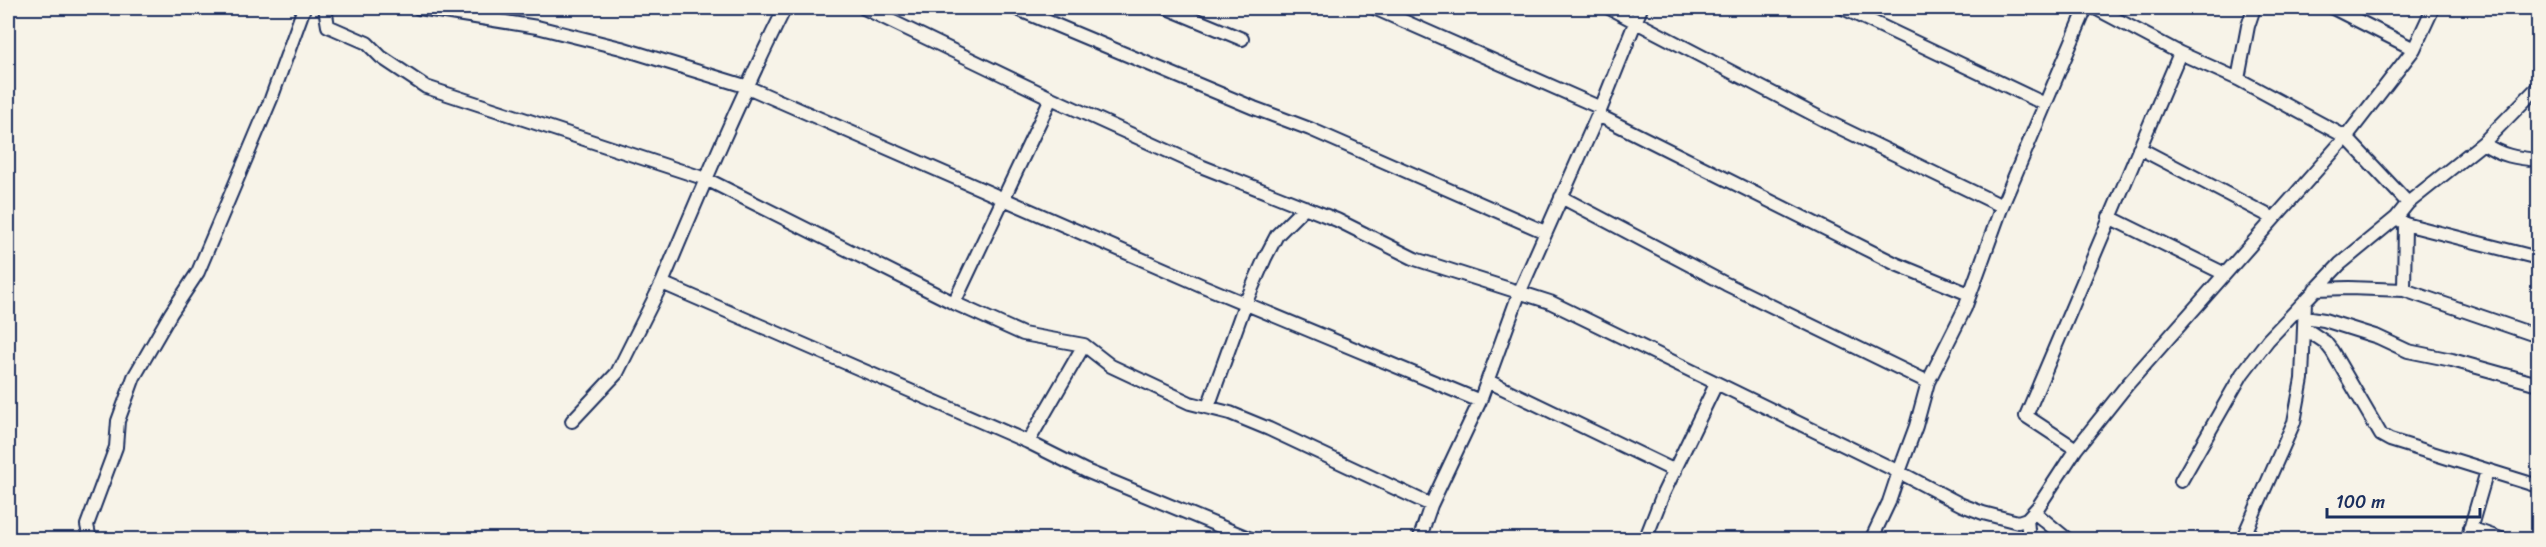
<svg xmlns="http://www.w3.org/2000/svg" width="2546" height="547" viewBox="0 0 2546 547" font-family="Sriracha,sans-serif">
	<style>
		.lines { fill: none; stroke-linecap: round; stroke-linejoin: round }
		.street-casing { stroke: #1b2f5e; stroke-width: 16 }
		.street { stroke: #f7f3e8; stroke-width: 12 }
	</style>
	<rect width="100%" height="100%" fill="#f7f3e8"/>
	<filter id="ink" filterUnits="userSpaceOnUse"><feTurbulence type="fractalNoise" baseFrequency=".0167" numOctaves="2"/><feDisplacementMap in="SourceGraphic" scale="12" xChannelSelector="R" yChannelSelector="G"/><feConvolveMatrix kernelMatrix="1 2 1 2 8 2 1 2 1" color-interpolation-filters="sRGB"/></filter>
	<g filter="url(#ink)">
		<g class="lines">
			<defs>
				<path id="street" d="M325,8L328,26L367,43L381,57L426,87L706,179L954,303L1023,334L1084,345L1028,442L662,283C701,190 740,98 785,8
					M419,8L537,27L621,48L745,86L1203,286L1480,401
					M864,8L1051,98L954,303
					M1015,8L1254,108L1310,129L1545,232
					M1167,8L1242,39
					M1374,8L1601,108
					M1609,8L1828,122L2002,206
					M1843,8L2045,104
					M2086,8L2002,206L1965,308L1928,382L1916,426L1899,472L1962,505L1983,513L2018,522L2027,519L2038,507L2076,449L2127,385L2346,137L2414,49L2433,8
					M2095,8L2180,53L2238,79L2346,137L2408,203
					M2333,8L2414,49
					M2238,79L2248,26L2254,8
					M1051,98L1203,167L1337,220L1415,259L1550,302L1899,472L1889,502L1871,540
					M1598,115L1896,264L1969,294
					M2483,143C2501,156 2517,158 2538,160
					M2139,148L2273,218
					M1561,197L1726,284L1928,382
					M2109,217L2225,274
					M2399,219L2405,224L2404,290
					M2405,224L2538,258
					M2315,289L2349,288L2404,290L2538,336
					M2305,317L2324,320L2378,337L2408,351L2452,360L2538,384
					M2304,328L2325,342L2332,351L2381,435L2390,440L2538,486
					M1084,345L1111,366L1190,403L1230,413L1269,429L1431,505
					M1488,381L1675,471
					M1208,407L1245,304L1265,258L1277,235L1305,207
					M572,421L617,373L662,283
					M1028,442L1086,471L1253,540
					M2076,449L2026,416L2180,53
					M2181,481L2242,374L2268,340L2305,301
					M2034,512L2068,540
					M2027,519L2029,540
					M2470,528L2504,540
					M2246,533L2260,540
					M90,540L87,525L116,447L118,421L134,377L171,313L198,272L271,99L304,8
					M1419,540L1431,505L1480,401L1520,291L1601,108L1641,8
					M1645,540L1663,494L1716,384
					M2242,540L2294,422L2302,379L2305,301L2340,264L2396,218L2408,203L2483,143L2538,87
					M2467,540L2487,471"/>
			</defs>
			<use href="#street" class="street-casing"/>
			<use href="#street" class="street"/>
		</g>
	</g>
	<rect width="2546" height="547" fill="none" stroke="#f7f3e8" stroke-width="30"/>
	<rect x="15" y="15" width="2516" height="517" fill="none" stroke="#1b2f5e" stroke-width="2" filter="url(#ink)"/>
	<path d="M2327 508v9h153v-9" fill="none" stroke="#1b2f5e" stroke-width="3"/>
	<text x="2336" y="508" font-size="18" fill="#1b2f5e" stroke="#f7f3e8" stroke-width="4.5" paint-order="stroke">100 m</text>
</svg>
